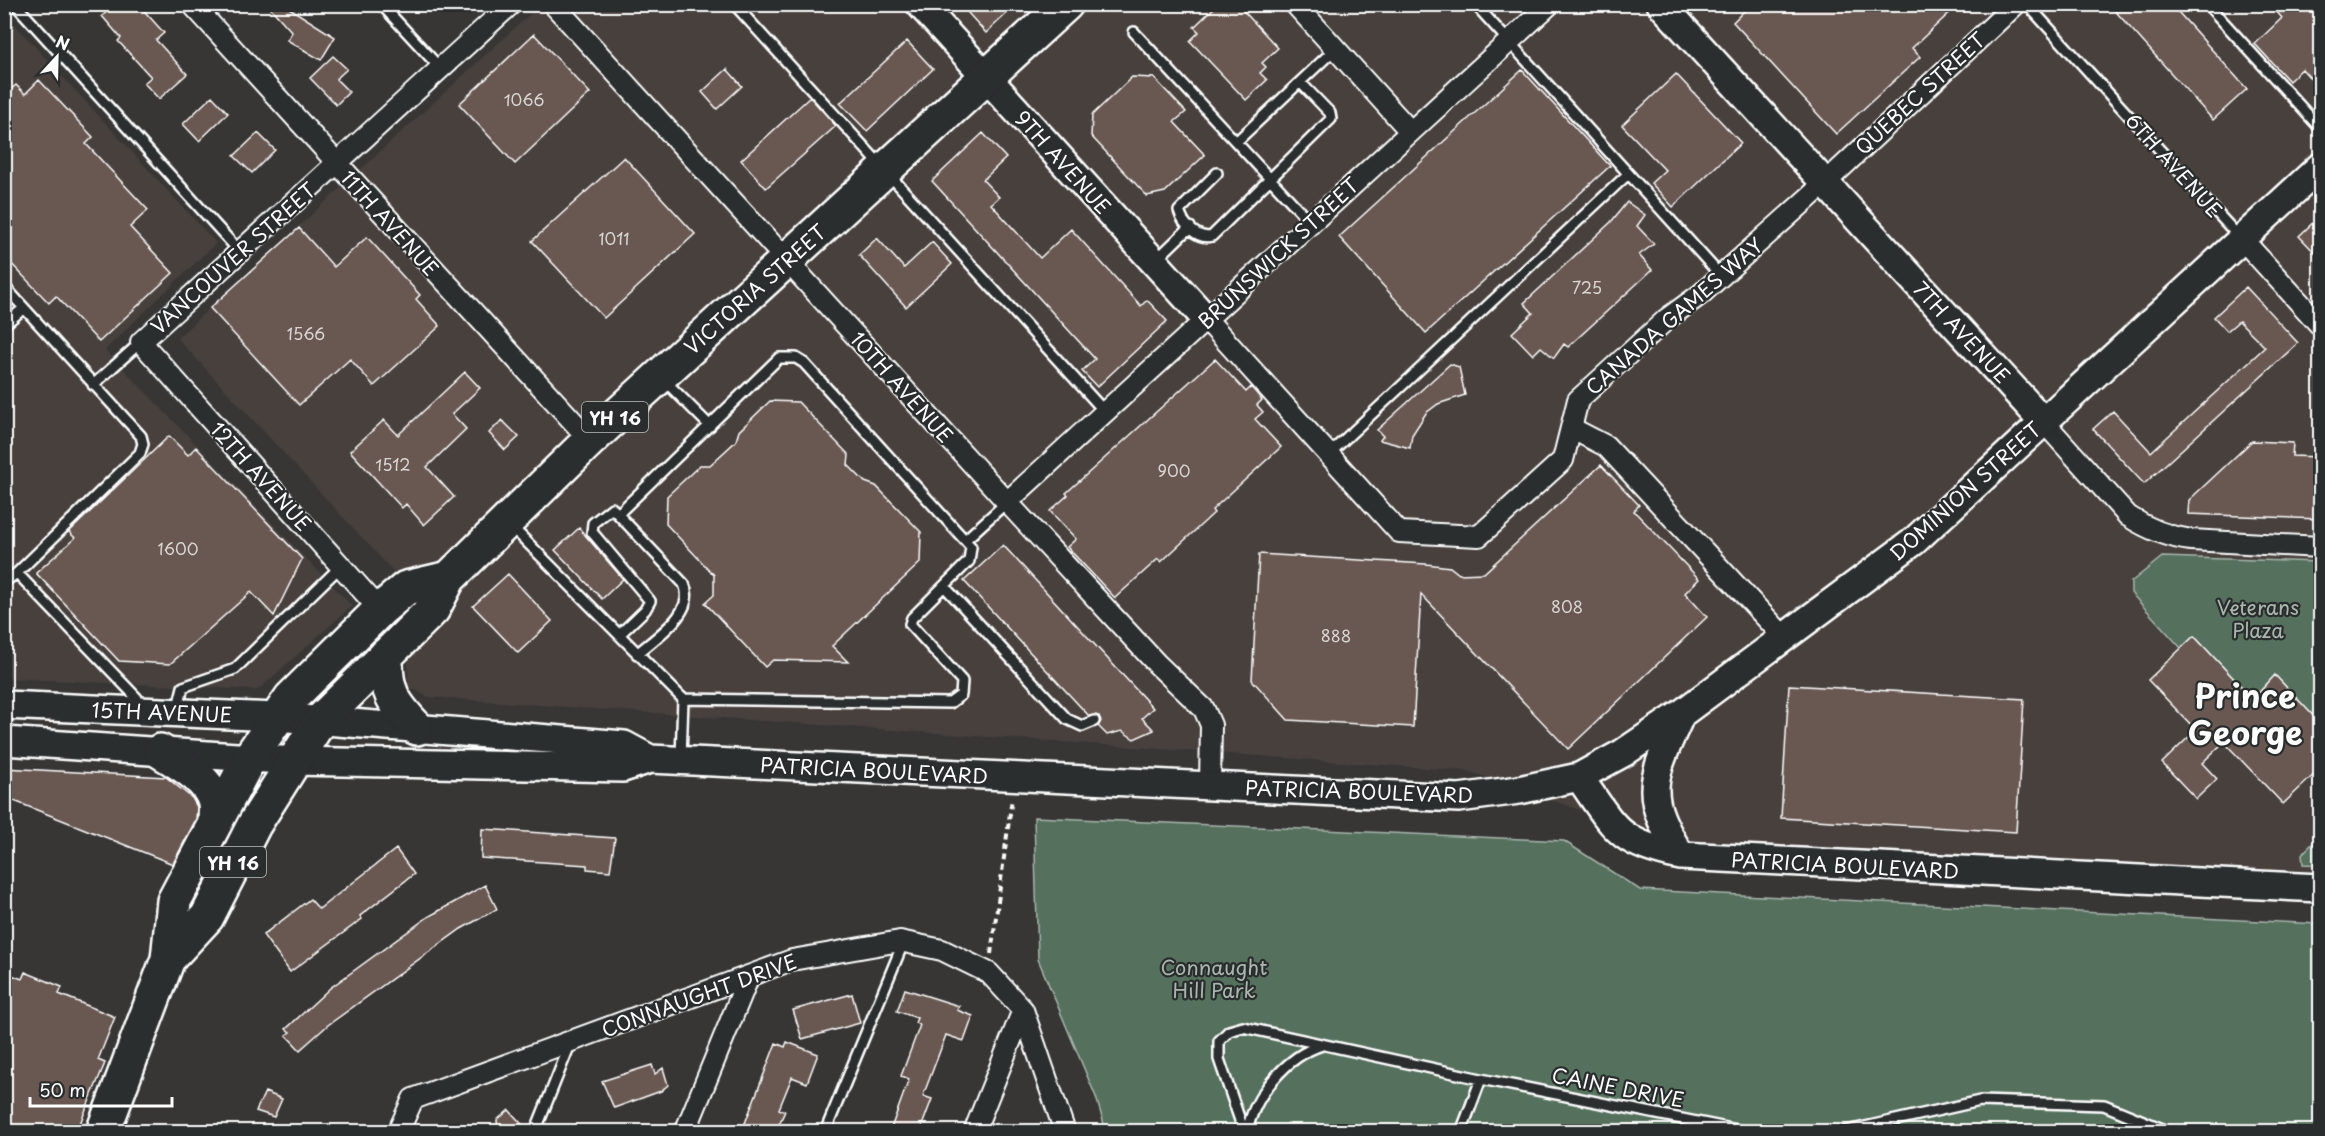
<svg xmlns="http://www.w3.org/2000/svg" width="2325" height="1136" viewBox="0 0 2325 1136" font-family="'Playpen Sans',sans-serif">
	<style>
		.built { fill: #46403d }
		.green { fill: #556f5d; stroke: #aab7ae; stroke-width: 1.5 }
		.building { fill: #695951; stroke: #fff; stroke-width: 1.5 }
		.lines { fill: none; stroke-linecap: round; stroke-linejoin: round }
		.lane-casing { stroke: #fff; stroke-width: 14 }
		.street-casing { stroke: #fff; stroke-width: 24 }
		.secondary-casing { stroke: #fff; stroke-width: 32 }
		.highway-casing { stroke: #fff; stroke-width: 38 }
		.path { stroke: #fff; stroke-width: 4; stroke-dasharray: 6 4.5; stroke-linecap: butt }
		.lane { stroke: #2a2d2e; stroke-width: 9 }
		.street { stroke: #2a2d2e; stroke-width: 20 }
		.secondary { stroke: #2a2d2e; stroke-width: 27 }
		.highway { stroke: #2a2d2e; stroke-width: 33 }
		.labels { text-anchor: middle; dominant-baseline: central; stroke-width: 4.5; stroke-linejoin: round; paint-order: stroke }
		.number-label { font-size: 16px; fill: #dad6d4 }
		.shield { fill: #2a2d2e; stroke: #bfc0c0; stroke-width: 1.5 }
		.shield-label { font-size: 18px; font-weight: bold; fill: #fff }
		.street-label { font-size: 20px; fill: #fff; stroke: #2a2d2e }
		.park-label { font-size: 20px; fill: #aab7ae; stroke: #2a2d2e }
		.town-label { font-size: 32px; font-weight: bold; fill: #fff; stroke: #2a2d2e }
	</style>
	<rect width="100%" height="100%" fill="#373635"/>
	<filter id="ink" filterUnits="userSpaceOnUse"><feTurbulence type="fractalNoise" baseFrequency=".0167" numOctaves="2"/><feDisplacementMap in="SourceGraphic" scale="12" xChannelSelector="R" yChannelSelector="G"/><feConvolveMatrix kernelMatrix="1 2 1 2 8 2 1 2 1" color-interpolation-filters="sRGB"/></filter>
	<g filter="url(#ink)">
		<path class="built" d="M540,5H2320V874L1663,839L1468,771L428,697L408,686V660L442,624L177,338Z
			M5,14L216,243L105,350L352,606L258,690L5,678Z"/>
		<path class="green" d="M2162,557L2320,562V723L2275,675L2253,699L2194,636L2181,648L2131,593V582Z
			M1034,817L1564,841L1640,890L2320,924V1131H1106L1096,1097L1038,959Z
			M2320,836V865L2303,864L2302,854Z"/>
		<path class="building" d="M116,4H138L164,33L156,40L187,74L159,99L144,83L151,77L118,41L121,38L102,16Z
			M267,4H283L335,37L321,60L287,40L292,32Z
			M960,4H1017L986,33Z
			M1218,4H1237L1278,48L1262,63L1266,67L1260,73L1267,80L1246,100L1190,41L1199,32L1194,27Z
			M1751,4H1959L1912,48L1920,57L1836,134L1733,22Z
			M2109,4H2171L2247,89L2213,120Z
			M2270,4H2320V89L2302,69L2289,81L2255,44L2282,18Z
			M534,34L590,93L515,164L459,104Z
			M907,41L933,69L867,131L840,103Z
			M333,56L347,69L336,79L349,92L336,105L310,78Z
			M727,69L742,86L717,109L702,92Z
			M1522,70L1610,166L1426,333L1339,237Z
			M1676,74L1741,143L1673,207L1651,183L1665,170L1622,125Z
			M1132,77L1154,78L1186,112L1174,122L1205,155L1165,192L1147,196L1091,136L1092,115Z
			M39,80L93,137L86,144L148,210L130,227L173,273L99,342L56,296L49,303L4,256V95L16,85L25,94Z
			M212,96L228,113L199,141L183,124Z
			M810,97L836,126L766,188L741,160Z
			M258,133L275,150L252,173L234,156Z
			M983,133L1006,158L983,180L999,197L991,204L1040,258L1071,229L1141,306L1147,300L1167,321L1097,387L1082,371L1095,359L932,181Z
			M624,157L695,234L604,318L532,241Z
			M1627,202L1645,215L1637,226L1654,244L1639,255L1652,270L1568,347L1564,344L1554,358L1541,347L1533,355L1512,333L1533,313L1524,303L1611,222Z
			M2320,216V258L2299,236Z
			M299,228L334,267L367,237L420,295L416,299L440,326L374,386L350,359L299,405L210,308Z
			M877,238L904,268L932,242L952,264L906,307L859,255Z
			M2246,287L2298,343L2144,484L2093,429L2113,411L2151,452L2265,347L2239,321L2227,331L2214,317Z
			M1215,359L1246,392L1251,387L1262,400L1257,405L1263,412L1255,419L1281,447L1212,510L1214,513L1161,562L1158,559L1115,598L1067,547L1076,539L1050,511L1068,495L1066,493Z
			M1450,364L1459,367L1465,395L1438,404L1426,413L1412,435L1410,448L1380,440L1383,436L1377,430Z
			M465,372L480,388L452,414L466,429L427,467L454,497L424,525L406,504L402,508L350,451L384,420L398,435Z
			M770,401L798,402L849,455L848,465L865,482L876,486L921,532L920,563L832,646L848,662L773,660L765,667L705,603L714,595V575L666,524L667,496L700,465H710L736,441L739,431Z
			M502,420L519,437L505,450L489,433Z
			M169,436L188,455L196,447L302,559L274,616L251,592L170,664L119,661L36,573L75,538L69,532Z
			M2252,441L2293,443L2292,456L2320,457V519L2188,514L2189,500Z
			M1601,465L1639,505L1634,511L1699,579L1685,593L1707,617L1568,749L1421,594L1413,727L1288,720L1252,680L1259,554L1426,564L1450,567L1459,574L1484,573Z
			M579,528L623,579L602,599L555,550Z
			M1003,545L1153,708L1142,718L1154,730L1134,739L1122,731L1107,735L1098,726L1101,721L1099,716H1089L964,581Z
			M508,574L552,621L518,653L473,606Z
			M2194,636L2253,699L2275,675L2320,723V769L2283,804L2224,742L2202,763L2217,779L2196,799L2162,763L2196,730L2148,680Z
			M1789,685L2024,699L2016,832L1781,818Z
			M4,768L166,777L192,798L197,807L196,819L173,864L4,797Z
			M482,829L615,838L610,871L587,869V865L481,858Z
			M396,849L414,874L360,916L362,919L290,972L263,935L310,899L319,909Z
			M485,885L497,909L461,929L328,1025L300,1050L286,1035L290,1032L286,1029L330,988L428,917Z
			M4,972L22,979L25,972L62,987L59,994L115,1017L98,1060L105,1063L77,1131H4Z
			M905,989L959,1006L957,1010L973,1016L964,1041L946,1035L923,1096L932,1099L920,1131H890L909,1079L901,1076L920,1025L915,1023L917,1018L897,1011Z
			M852,994L860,1023L802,1039L793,1010Z
			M787,1042L818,1054L807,1083L792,1077L779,1109L785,1111L776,1131H742L776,1043L785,1047Z
			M652,1065L655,1074L663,1068L668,1085L661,1091L614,1108L602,1081Z
			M265,1092L282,1099L274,1117L256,1111Z
			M509,1110L528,1131H498L497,1120Z"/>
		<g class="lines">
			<defs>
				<path id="lane" d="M15,4L240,252
					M381,4L440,68
					M734,4L1105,412
					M1475,4L1721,276
					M2027,4L2240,238
					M2207,4L2320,128
					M1134,32L1311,223
					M1236,142L1335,49
					M1217,173L1179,211C1183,225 1198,240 1212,236L1331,119L1330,113L1300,82
					M1156,260L1190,227
					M4,286L141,436L143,444L140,453L17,573L4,582
					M4,325L24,308
					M663,379L710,426
					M93,385L141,342
					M1328,455L1627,175
					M619,513L779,358H796L804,363L971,547L969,561L912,618L910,624L962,681L961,695L950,703L683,699L681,758
					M511,526L683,699
					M965,540L1007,502
					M17,573L137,698V709
					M944,586L1067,719L1082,726L1094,721
					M619,635L645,610L650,601L592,532L593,523L612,508L684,584C697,612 656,637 637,654
					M177,711L183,687L235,669L341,566
					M535,1132L571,1042
					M825,1132L904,941
					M1244,1132L1219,1059V1041L1229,1031L1243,1027L1481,1079L1747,1132
					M1247,1132C1254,1095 1287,1056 1322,1045
					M1461,1132L1481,1079
					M1843,1132L1980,1101L2104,1105L2170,1132"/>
				<path id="street" d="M192,4L590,440
					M553,4L1007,502L1157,664L1204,709L1211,725L1210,785
					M1295,4L1410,131
					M2242,239L2320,325
					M1206,319L1399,532L1479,536L1563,460L1578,400L1668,318L1701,294L1825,183L2016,4
					M2043,421L2128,516C2148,529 2167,537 2191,540L2320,547
					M1571,428L1606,446L1784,637
					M1007,502L1550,4
					M380,610L141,342L511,4
					M398,1132L413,1099L792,960L900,941L942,950L989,973L1023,1010L1065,1132
					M685,1132L749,976
					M974,1132L1023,1010"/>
				<path id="secondary" d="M920,4L1206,319
					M1661,4L2043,421
					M4,705L276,717L624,745L650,759
					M1681,714C1652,779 1641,792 1681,856
					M4,741L295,761L623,768L650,759L1459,798L1519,790L1579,777L1623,753L1681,714L1913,542L2320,167
					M1579,777C1615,828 1617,843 1681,856L2320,888"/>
				<path id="highway" d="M386,655C385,691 393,703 417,728
					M160,751C179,763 210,779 215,803C216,809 215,816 215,822
					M168,959L207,917L254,825L319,722L433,609L449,578L590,440L1066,4
					M103,1132L168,959L174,901L250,757L291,698L380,610L406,588L449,578"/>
			</defs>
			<use href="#lane" class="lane-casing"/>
			<use href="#street" class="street-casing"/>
			<use href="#secondary" class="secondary-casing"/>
			<use href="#highway" class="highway-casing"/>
			<path class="path" d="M991,954L1012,798"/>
			<use href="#lane" class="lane"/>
			<use href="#street" class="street"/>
			<use href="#secondary" class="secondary"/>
			<use href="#highway" class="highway"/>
		</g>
	</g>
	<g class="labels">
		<g class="number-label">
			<text x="524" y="99">1066</text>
			<text x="614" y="238">1011</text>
			<text x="1587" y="287">725</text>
			<text x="306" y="333">1566</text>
			<text x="393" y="464">1512</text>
			<text x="1174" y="470">900</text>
			<text x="178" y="548">1600</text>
			<text x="1567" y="606">808</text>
			<text x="1336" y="635">888</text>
		</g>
		<g class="shield">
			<rect x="582" y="402" width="66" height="30" rx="4.5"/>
			<rect x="200" y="847" width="66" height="30" rx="4.5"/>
		</g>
		<g class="shield-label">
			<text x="615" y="417">YH 16</text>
			<text x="233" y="862">YH 16</text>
		</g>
		<g class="street-label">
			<text transform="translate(1920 93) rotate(-43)">QUEBEC STREET</text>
			<text transform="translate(1063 162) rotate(48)">9TH AVENUE</text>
			<text transform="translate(2174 165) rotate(48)">6TH AVENUE</text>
			<text transform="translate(390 223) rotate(48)">11TH AVENUE</text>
			<text transform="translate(1278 253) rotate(-43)">BRUNSWICK STREET</text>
			<text transform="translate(233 258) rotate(-42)">VANCOUVER STREET</text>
			<text transform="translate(755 289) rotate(-42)">VICTORIA STREET</text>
			<text transform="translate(1674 316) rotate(-41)">CANADA GAMES WAY</text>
			<text transform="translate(1962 332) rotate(47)">7TH AVENUE</text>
			<text transform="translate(902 387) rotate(48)">10TH AVENUE</text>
			<text transform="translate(261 476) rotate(48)">12TH AVENUE</text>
			<text transform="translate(1965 491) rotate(-42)">DOMINION STREET</text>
			<text transform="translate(162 712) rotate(2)">15TH AVENUE</text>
			<text transform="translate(874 770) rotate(3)">PATRICIA BOULEVARD</text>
			<text transform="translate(1359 791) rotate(2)">PATRICIA BOULEVARD</text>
			<text transform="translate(1845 865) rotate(3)">PATRICIA BOULEVARD</text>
			<text transform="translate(699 995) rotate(-20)">CONNAUGHT DRIVE</text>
			<text transform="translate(1618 1087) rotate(11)">CAINE DRIVE</text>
		</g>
		<g class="park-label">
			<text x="2258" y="607">Veterans<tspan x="2258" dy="23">Plaza</tspan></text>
			<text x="1214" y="967">Connaught<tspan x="1214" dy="23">Hill Park</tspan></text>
		</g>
		<g class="town-label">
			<text x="2245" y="695">Prince<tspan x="2245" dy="37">George</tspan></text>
		</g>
	</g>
	<rect width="2325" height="1136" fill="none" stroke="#2a2d2e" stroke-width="24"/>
	<rect x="12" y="12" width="2301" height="1112" fill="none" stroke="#fff" stroke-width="2" filter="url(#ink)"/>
	<g transform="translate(57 57) rotate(22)" stroke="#2a2d2e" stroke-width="4.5" paint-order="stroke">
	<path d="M0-4.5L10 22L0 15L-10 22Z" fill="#ffffff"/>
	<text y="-9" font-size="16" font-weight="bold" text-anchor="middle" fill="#ffffff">N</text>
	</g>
	<path d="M30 1097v9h142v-9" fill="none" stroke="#ffffff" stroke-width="3"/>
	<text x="39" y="1097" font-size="18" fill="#ffffff" stroke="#2a2d2e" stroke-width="4.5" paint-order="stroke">50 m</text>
</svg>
